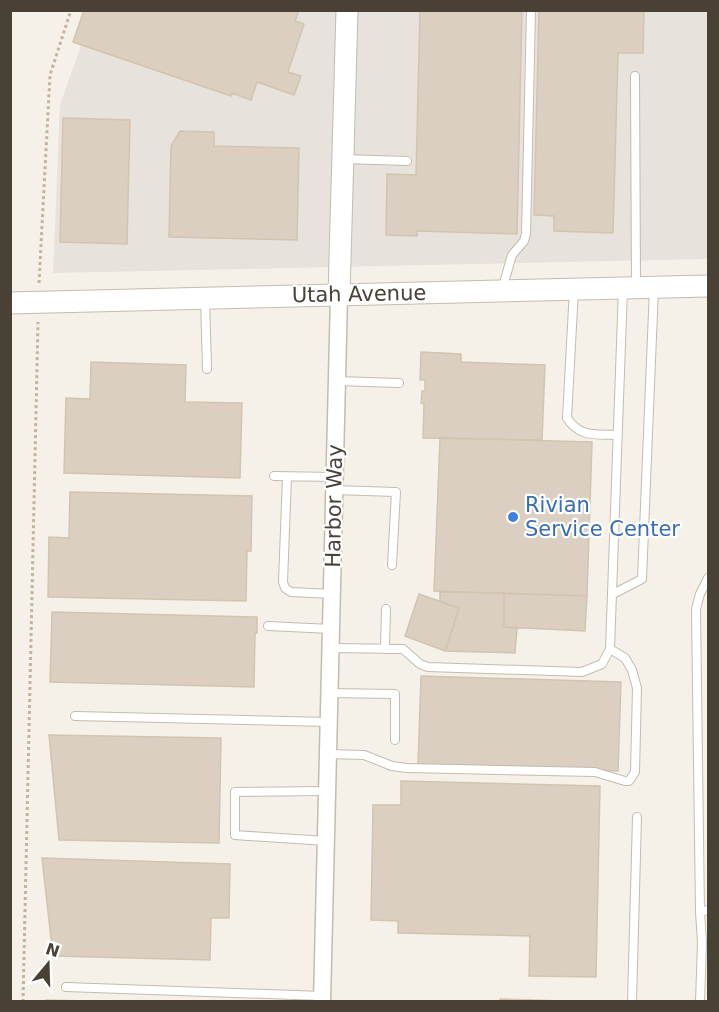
<svg xmlns="http://www.w3.org/2000/svg" width="719" height="1012" viewBox="0 0 719 1012" font-family="'DejaVu Sans',sans-serif">
	<style>
		.industrial { fill: #e8e2dd }
		.building { fill: #dacfc0; stroke: #d3c4b0; stroke-width: 1.5 }
		.lines { fill: none; stroke-linecap: round; stroke-linejoin: round }
		.service-casing { stroke: #c4bbad; stroke-width: 10 }
		.minor-casing { stroke: #c4bbad; stroke-width: 19 }
		.tertiary-casing { stroke: #c4bbad; stroke-width: 23 }
		.path { stroke: #c4b49b; stroke-width: 3; stroke-dasharray: 3 3; stroke-linecap: butt }
		.service { stroke: #fff; stroke-width: 8 }
		.minor { stroke: #fff; stroke-width: 16 }
		.tertiary { stroke: #fff; stroke-width: 21 }
		.shop-dot { fill: #3f7fe0; stroke: #fff; stroke-width: 2 }
		.labels { text-anchor: middle; dominant-baseline: central; stroke-width: 4.5; stroke-linejoin: round; paint-order: stroke }
		.street-label { font-size: 21px; fill: #494136; stroke: #fff }
		.shop-label { font-size: 21px; fill: #366cbe; stroke: #fff; text-anchor: start }
	</style>
	<rect width="100%" height="100%" fill="#f5f1e9"/>
	<path class="industrial" d="M93,11H708V259L53,273L60,105Z"/>
	<path class="building" d="M84,10H299L295,21L304,24L288,72L301,76L294,95L257,82L251,100L232,93L231,96L73,42Z
		M420,10H522L517,234L417,231V236L386,235L387,174L416,175Z
		M539,10H644L643,53H618L613,233L554,231V216L534,215Z
		M63,118L130,120L127,244L60,242Z
		M180,131L214,132V146L299,148L297,240L169,237L171,146Z
		M421,352L461,354V362L545,365L542,440L423,438L424,404L421,403L422,391H425V380H420Z
		M91,362L186,365L185,402L242,403L240,478L64,473L66,398L90,399Z
		M440,438L592,442L587,596L434,591Z
		M70,492L252,496L251,551H247L246,601L48,597L49,537L69,538Z
		M440,592L504,593V627L517,628L515,653L445,651L459,608L440,602Z
		M504,593L587,596L585,631L504,627Z
		M419,594L459,608L445,651L405,636Z
		M52,612L257,617V633H255L254,687L50,682Z
		M421,676L621,682L618,771L418,764Z
		M49,735L221,738L219,843L59,840Z
		M401,781L600,786L596,977L529,976L530,936L398,933V921L371,920L373,805H401Z
		M42,858L230,864L229,918H211L210,960L53,956Z
		M500,999L596,1002H500Z
		M46,1000L129,1002H46Z"/>
	<g class="lines">
		<defs>
			<path id="service" d="M635,76L636,286
				M343,159L407,161
				M574,289L567,418C580,438 596,434 618,435
				M502,290L512,255L524,241L526,234L531,10
				M205,298L207,369
				M337,381L399,383
				M274,476L335,477
				M287,477L283,582L285,588L291,592L332,594
				M334,490L396,492L392,565
				M613,594L642,579L654,288
				M268,626L331,629
				M330,648L403,649L420,664L428,667L582,672L602,664L610,649L623,288
				M385,649L386,609
				M329,693L395,694V740
				M75,716L329,722
				M328,754L364,755L392,766L407,768L595,772L625,781H629L635,772L637,688L632,670L625,658L610,649
				M326,841L235,835V792L327,791
				M700,912L696,609L700,594L708,578
				M66,987L322,996
				M632,1002L637,817
				M700,1002L702,942L700,912L708,910"/>
			<path id="minor" d="M322,1002L339,295"/>
			<path id="tertiary" d="M339,295L347,10
				M10,303L708,286"/>
		</defs>
		<use href="#service" class="service-casing"/>
		<use href="#minor" class="minor-casing"/>
		<use href="#tertiary" class="tertiary-casing"/>
		<path class="path" d="M39,283L50,75L71,10
			M23,1002L38,322"/>
		<use href="#service" class="service"/>
		<use href="#minor" class="minor"/>
		<use href="#tertiary" class="tertiary"/>
	</g>
	<circle class="shop-dot" cx="513" cy="517" r="6"/>
	<g class="labels">
		<g class="street-label">
			<text transform="translate(359 294) rotate(-1)">Utah Avenue</text>
			<text transform="translate(334 506) rotate(-89)">Harbor Way</text>
		</g>
		<g class="shop-label">
			<text x="525" y="505">Rivian<tspan x="525" dy="24">Service Center</tspan></text>
		</g>
	</g>
	<rect width="719" height="1012" fill="none" stroke="#494136" stroke-width="24"/>
	<g transform="translate(48 964) rotate(19)" stroke="#ffffff" stroke-width="4.5" paint-order="stroke">
	<path d="M0-4.5L10 22L0 15L-10 22Z" fill="#494136"/>
	<text y="-9" font-size="16" font-weight="bold" text-anchor="middle" fill="#494136">N</text>
	</g>
</svg>
